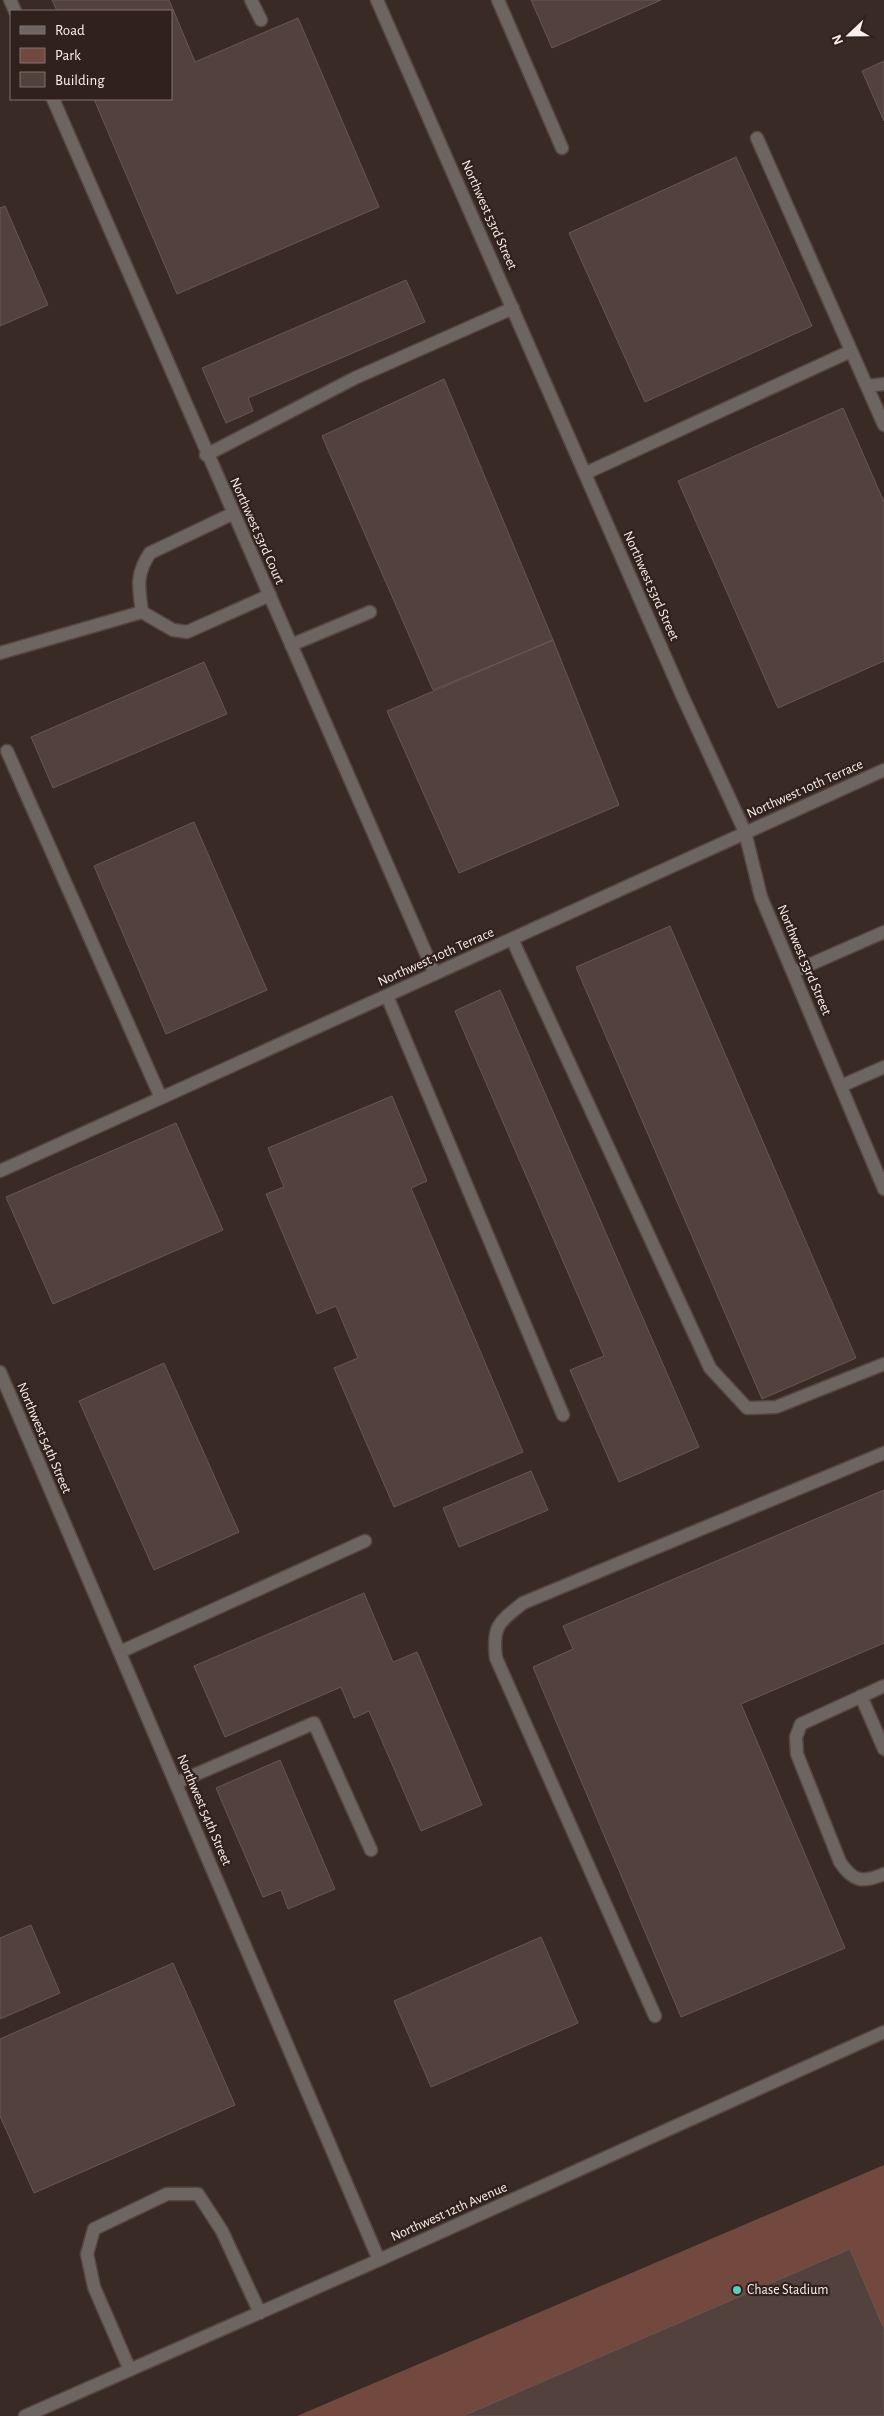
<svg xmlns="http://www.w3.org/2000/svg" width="884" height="2416" viewBox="0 0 884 2416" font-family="'Alegreya Sans',sans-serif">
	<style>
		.green { fill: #73483e }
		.building { fill: #52413c; stroke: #695752 }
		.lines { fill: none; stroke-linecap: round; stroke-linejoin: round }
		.minor-casing { stroke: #554642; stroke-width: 15 }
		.minor { stroke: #6d6562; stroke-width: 12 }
		.poi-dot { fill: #58cec0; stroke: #30211d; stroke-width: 2 }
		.labels { text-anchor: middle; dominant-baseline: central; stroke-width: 4.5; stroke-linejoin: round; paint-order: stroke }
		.street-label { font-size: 14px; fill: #faefec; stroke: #30211d }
		.poi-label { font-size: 14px; fill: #faefec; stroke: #30211d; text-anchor: start }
	</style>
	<rect width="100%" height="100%" fill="#3a2a26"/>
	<path class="green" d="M884,2165V2416H297Z"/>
	<path class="building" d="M52,0H169L195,62L298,18L379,207L177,294L94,99H171V11H57Z
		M531,0H661L552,48Z
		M884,61V121L862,71Z
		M736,157L812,326L645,402L569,233Z
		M5,206L48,305L0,326V208Z
		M406,280L425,322L248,398L253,411L226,423L202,368Z
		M444,379L553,640L433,690L322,436Z
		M843,408L884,502V661L778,708L678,481Z
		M553,640L619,805L459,873L387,711Z
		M204,662L227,714L53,788L31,737Z
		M194,822L267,990L166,1034L94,866Z
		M670,926L856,1358L762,1399L576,967Z
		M500,990L699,1447L619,1482L570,1370L604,1356L455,1011Z
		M392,1096L427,1181L411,1188L523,1452L394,1507L334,1368L358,1358L336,1306L317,1314L266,1194L284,1187L268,1148Z
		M176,1123L223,1230L53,1304L6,1197Z
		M164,1363L239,1532L154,1570L79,1401Z
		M531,1471L548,1510L459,1547L443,1508Z
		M884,1490V1643L741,1704L845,1948L681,2017L533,1667L573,1649L563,1626Z
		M364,1593L393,1662L417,1652L482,1805L421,1831L369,1711L354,1718L341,1687L225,1737L194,1666Z
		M280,1760L335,1889L288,1909L281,1890L263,1897L216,1788Z
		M31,1925L60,1993L0,2019V1938Z
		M541,1937L578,2023L431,2087L394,2001Z
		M173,1963L235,2105L34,2193L0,2116V2039Z
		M850,2249L884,2329V2416H463Z"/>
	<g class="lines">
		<defs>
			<path id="minor" d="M10,0L15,11
				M251,0L261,20
				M377,0L682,695L745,832L761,897L884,1189
				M498,0L562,148
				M53,99L435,974
				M757,138L884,425
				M867,386L884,384
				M206,455L355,378L513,308
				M586,473L851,351
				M142,612C139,588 135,575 150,553L234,513
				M291,645L370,612
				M0,653L142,612L173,630L187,632L270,595
				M7,751L161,1098
				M512,939L710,1368L747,1408L776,1407L884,1364
				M793,972L884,932
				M387,996L563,1415
				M841,1086L884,1067
				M0,1171L884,770
				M0,1372L379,2260
				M120,1652L365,1541
				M884,1686L801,1724L796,1737L797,1754L840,1862C853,1882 863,1883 884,1874
				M861,1696L884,1749
				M176,1783L314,1723L371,1850
				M655,2016L496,1658C492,1626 499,1622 523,1603L884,1453
				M130,2370L94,2287L87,2254L94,2229L167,2194H198L222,2231L260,2313
				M25,2416L379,2260L884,2032"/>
		</defs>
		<use href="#minor" class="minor-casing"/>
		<use href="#minor" class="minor"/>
	</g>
	<circle class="poi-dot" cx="737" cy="2290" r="5"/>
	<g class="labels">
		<g class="street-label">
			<text transform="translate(489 215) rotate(66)">Northwest 53rd Street</text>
			<text transform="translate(257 531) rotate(66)">Northwest 53rd Court</text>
			<text transform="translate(651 586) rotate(66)">Northwest 53rd Street</text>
			<text transform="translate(805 789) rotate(-24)">Northwest 10th Terrace</text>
			<text transform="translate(436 957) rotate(-24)">Northwest 10th Terrace</text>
			<text transform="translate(804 960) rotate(67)">Northwest 53rd Street</text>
			<text transform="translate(44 1438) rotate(67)">Northwest 54th Street</text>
			<text transform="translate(204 1810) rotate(67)">Northwest 54th Street</text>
			<text transform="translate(449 2212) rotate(-24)">Northwest 12th Avenue</text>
		</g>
		<g class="poi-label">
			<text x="747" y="2290">Chase Stadium</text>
		</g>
	</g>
	<rect x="10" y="10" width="162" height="90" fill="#30211d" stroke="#817370"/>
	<rect x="20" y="26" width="25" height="8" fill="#6d6562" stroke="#817370"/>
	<text x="55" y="35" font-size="15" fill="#faefec">Road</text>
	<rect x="20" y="48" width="25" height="15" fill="#73483e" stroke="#817370"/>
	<text x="55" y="60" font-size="15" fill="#faefec">Park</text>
	<rect x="20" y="72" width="25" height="15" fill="#52413c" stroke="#817370"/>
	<text x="55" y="85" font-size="15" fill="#faefec">Building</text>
	<g transform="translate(849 35) rotate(248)" stroke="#30211d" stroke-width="4" paint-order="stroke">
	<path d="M0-4L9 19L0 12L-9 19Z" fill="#faefec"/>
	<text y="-8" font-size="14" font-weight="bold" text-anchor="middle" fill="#faefec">N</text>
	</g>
</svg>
